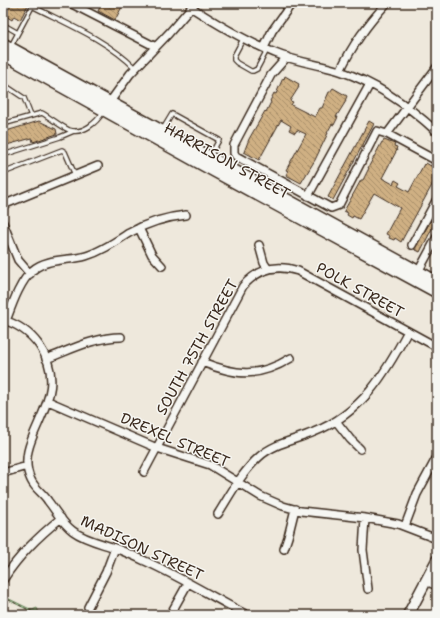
<svg xmlns="http://www.w3.org/2000/svg" width="440" height="618" viewBox="0 0 440 618" font-family="'Shantell Sans',sans-serif">
	<style>
		.park { fill: url(#park-dots); stroke: #718662 }
		.building { fill: url(#building-back-hatch); stroke: #3b2a1e }
		.lines { fill: none; stroke-linecap: round; stroke-linejoin: round }
		.lane-casing { stroke: #3b2a1e; stroke-width: 6 }
		.street-casing { stroke: #3b2a1e; stroke-width: 10 }
		.secondary-casing { stroke: #3b2a1e; stroke-width: 13 }
		.primary-casing { stroke: #3b2a1e; stroke-width: 14 }
		.path { stroke: #3b2a1e; stroke-width: 1; stroke-dasharray: 3 3; stroke-linecap: butt }
		.lane { stroke: #f6f6f2; stroke-width: 3.5 }
		.street { stroke: #f6f6f2; stroke-width: 7 }
		.secondary { stroke: #f6f6f2; stroke-width: 10 }
		.primary { stroke: #f6f6f2; stroke-width: 11 }
		.labels { text-anchor: middle; dominant-baseline: central; stroke-width: 3; stroke-linejoin: round; paint-order: stroke }
		.street-label { font-size: 15px; fill: #3b2a1e; stroke: #f6f6f2 }
	</style>
	<defs>
		<pattern id="park-dots" width="8" height="8" patternUnits="userSpaceOnUse"><rect width="8" height="8" fill="#a7e1a5"/><path d="M2 2h.1M6 6h.1" fill="none" stroke="#91c18e" stroke-width="1.8" stroke-linecap="round"/></pattern>
		<pattern id="building-back-hatch" width="6" height="6" patternUnits="userSpaceOnUse"><rect width="6" height="6" fill="#cfb083"/><path d="M-1 5l2 2M0 0l6 6M5-1l2 2" fill="none" stroke="#a98f6b"/></pattern>
	</defs>
	<rect width="100%" height="100%" fill="#eee8dc"/>
	<filter id="ink" filterUnits="userSpaceOnUse"><feTurbulence type="fractalNoise" baseFrequency=".025" numOctaves="2"/><feDisplacementMap in="SourceGraphic" scale="8" xChannelSelector="R" yChannelSelector="G"/><feConvolveMatrix kernelMatrix="1 2 1 2 8 2 1 2 1" color-interpolation-filters="sRGB"/></filter>
	<g filter="url(#ink)">
		<path class="park" d="M3,596L32,610L37,608L40,615H30V611L3,597Z"/>
		<path class="building" d="M10,3H29L20,20L14,16L12,20L4,15Z
			M102,3H124L115,20L98,11Z
			M285,76L299,84L298,86L299,87L290,101L293,102L291,105L315,117L320,108H322L329,92H330L333,88L347,96L345,101H346L336,117H338L334,125L332,124L327,133H328L315,160L301,183L286,175L288,171L286,170L306,134L297,130L295,133L289,130L291,126L281,120L259,160L244,152L249,139L265,111L266,112L271,102L270,101L274,93L276,94L283,78L284,79Z
			M39,121L56,129L57,134L33,142L32,138L3,146V132Z
			M369,121L374,124L333,200L328,197Z
			M384,140L395,144L394,146L397,147L396,150H397L382,178L393,184L395,180L400,183L398,186L409,192L424,164L425,165L426,163L431,166L432,164L437,166V176L401,242L395,238L394,240L389,238L390,236L386,234L400,208L374,193L359,219L353,216L352,218L347,215L348,213L344,211L361,180H363L369,168H368L382,142H383Z
			M432,219L436,221L420,252L414,249Z"/>
		<g class="lines">
			<defs>
				<path id="lane" d="M32,6C67,24 107,40 135,68
					M4,25L18,33
					M243,39L234,56V60L237,63L251,71H253L257,69L267,50
					M11,46L34,3
					M3,84L24,98L31,116
					M3,124L42,113C51,118 60,126 69,130C83,135 97,122 103,112
					M163,129L172,114L219,140L210,156
					M3,155L60,137L74,131
					M3,173L62,150L65,152L75,175"/>
				<path id="street" d="M70,3L156,47
					M192,8C217,24 247,42 275,53C296,62 318,64 340,71C376,83 409,106 437,132
					M264,48L272,31L292,3
					M287,57L271,75L234,145V153L236,156L331,208L339,205L377,131L387,134L437,67
					M340,71C353,44 367,25 387,3
					M107,106L130,74L169,33L195,3
					M387,134L437,161
					M308,196L370,84
					M3,205L98,166
					M3,223L18,260L30,274
					M139,228L152,255L162,266
					M259,245L264,263L268,269
					M412,245L437,199
					M418,272L437,237
					M3,320C18,324 30,333 39,345C77,400 10,436 31,480C35,489 43,493 48,501C56,511 62,523 73,531C85,540 101,543 115,548C125,552 135,556 145,561C180,577 213,597 247,615
					M6,321C12,305 20,281 33,270C46,258 70,261 86,256C102,251 115,242 129,233C147,223 166,217 186,215
					M46,359C70,350 95,337 121,337
					M202,362C237,376 258,378 291,358
					M48,401L157,448L210,465L260,496L283,506L301,511L365,518L398,524L437,539
					M336,421L350,439L360,449
					M144,472L243,286C258,269 277,264 298,271L437,347
					M3,473L27,466
					M218,514C230,495 242,472 259,457C274,443 296,440 314,432C362,413 385,374 408,331
					M365,518L363,550L368,589
					M405,526L417,494L437,457
					M284,549L288,537L295,509
					M3,580C19,555 38,537 61,518
					M426,581L437,586
					M88,607L106,572L115,548
					M170,615L188,583"/>
				<path id="secondary" d="M408,615L437,560"/>
				<path id="primary" d="M3,44L437,282
					M3,54L205,166L437,292"/>
			</defs>
			<use href="#lane" class="lane-casing"/>
			<use href="#street" class="street-casing"/>
			<use href="#secondary" class="secondary-casing"/>
			<use href="#primary" class="primary-casing"/>
			<path class="path" d="M3,597L33,612L36,615"/>
			<use href="#lane" class="lane"/>
			<use href="#street" class="street"/>
			<use href="#secondary" class="secondary"/>
			<use href="#primary" class="primary"/>
		</g>
	</g>
	<g class="labels">
		<g class="street-label">
			<text transform="translate(227 161) rotate(29)">HARRISON STREET</text>
			<text transform="translate(360 290) rotate(29)">POLK STREET</text>
			<text transform="translate(197 347) rotate(-61)">SOUTH 75TH STREET</text>
			<text transform="translate(175 440) rotate(23)">DREXEL STREET</text>
			<text transform="translate(142 548) rotate(25)">MADISON STREET</text>
		</g>
	</g>
	<rect width="440" height="618" fill="none" stroke="#f6f6f2" stroke-width="16"/>
	<rect x="8" y="8" width="424" height="602" fill="none" stroke="#3b2a1e" stroke-width="1.5" filter="url(#ink)"/>
</svg>
